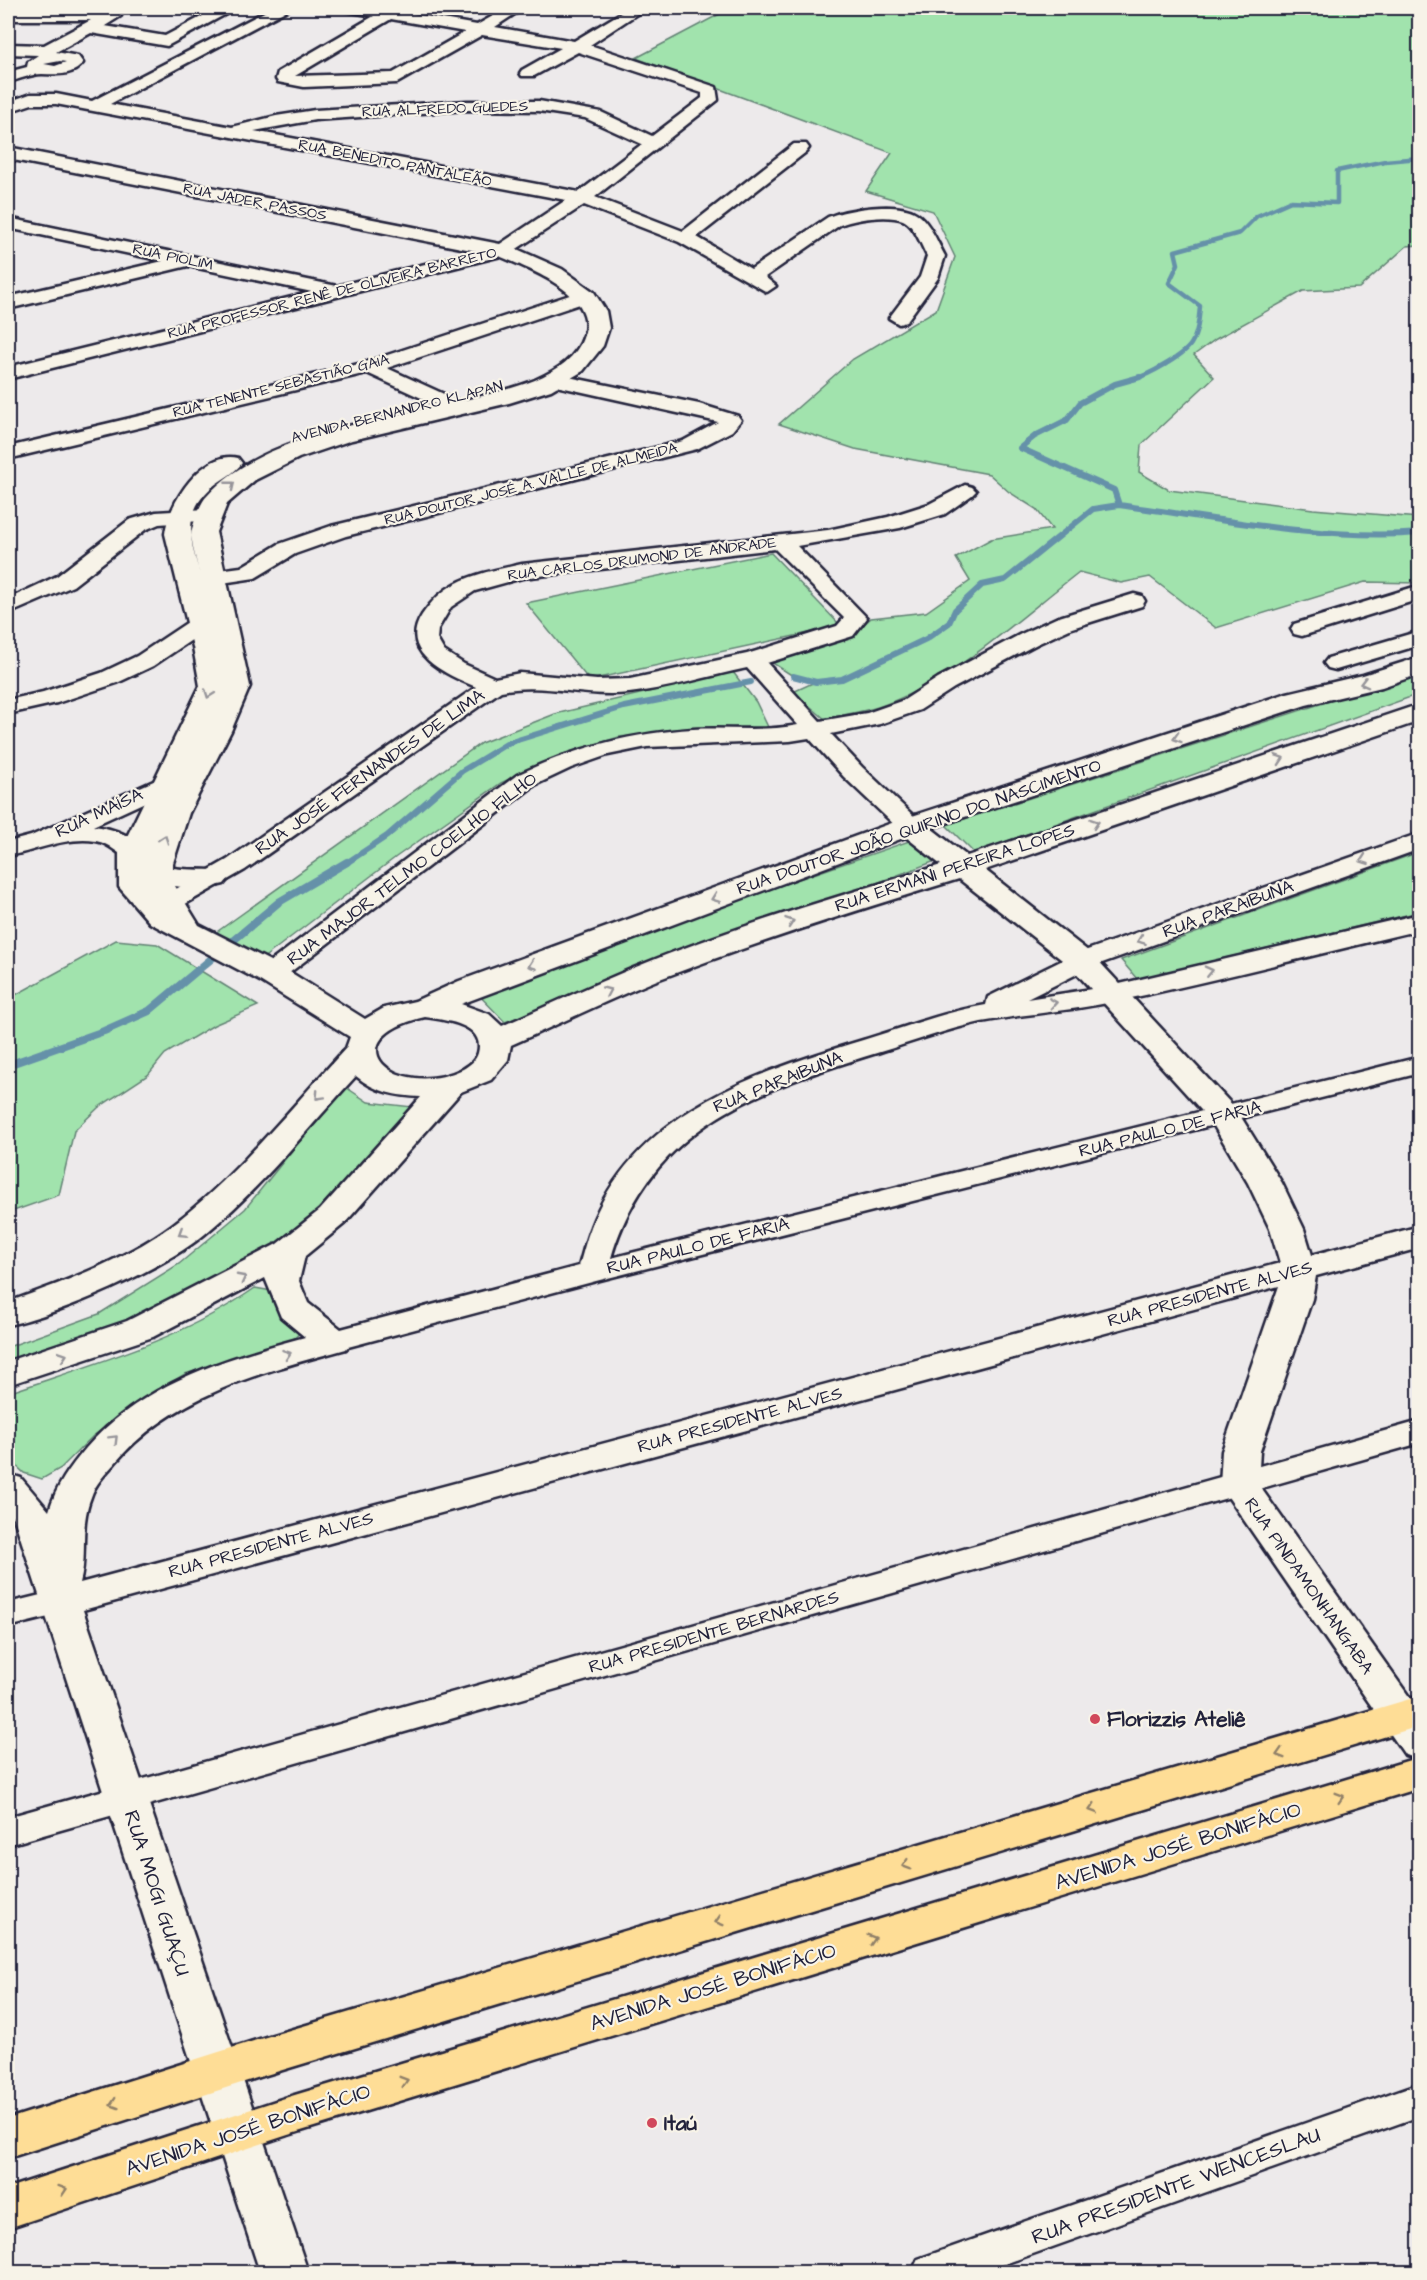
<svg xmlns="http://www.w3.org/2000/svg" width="1427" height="2280" viewBox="0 0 1427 2280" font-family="'Architects Daughter',sans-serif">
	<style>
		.green { fill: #a1e3ad; stroke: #628274; stroke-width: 1.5 }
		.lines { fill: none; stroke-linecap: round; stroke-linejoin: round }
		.stream-far2 { stroke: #6591a9; stroke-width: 4.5 }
		.stream-far1 { stroke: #6591a9; stroke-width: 6 }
		.stream { stroke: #6591a9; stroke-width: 8 }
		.minor-casing { stroke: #22223b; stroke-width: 5 }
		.tertiary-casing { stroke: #22223b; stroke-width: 5 }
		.secondary-casing { stroke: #22223b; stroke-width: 5 }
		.primary-casing { stroke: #22223b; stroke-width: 5 }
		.minor { fill: #f7f3e8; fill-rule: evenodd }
		.tertiary { fill: #f7f3e8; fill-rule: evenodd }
		.secondary { fill: #f7f3e8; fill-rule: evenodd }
		.primary { fill: #fedd96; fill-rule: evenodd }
		.shaded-wall { fill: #8b8aad; stroke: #22223b; stroke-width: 1.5 }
		.building { fill: #c6c5f7; stroke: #22223b; stroke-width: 1.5 }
		.oneway { stroke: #97959a }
		.oneway2 { stroke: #908068 }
		.poi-dot { fill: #d1495b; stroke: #f7f3e8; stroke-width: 2 }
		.labels { text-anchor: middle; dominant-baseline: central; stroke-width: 4.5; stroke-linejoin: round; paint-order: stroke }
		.far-street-label { font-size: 15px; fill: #22223b; stroke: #f7f3e8 }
		.street-label { font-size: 18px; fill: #22223b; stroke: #f7f3e8 }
		.near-poi-label { font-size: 21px; font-weight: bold; fill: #22223b; stroke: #f7f3e8; text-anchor: start }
		.near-street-label { font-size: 21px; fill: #22223b; stroke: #f7f3e8 }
	</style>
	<rect width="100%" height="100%" fill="#edeaeb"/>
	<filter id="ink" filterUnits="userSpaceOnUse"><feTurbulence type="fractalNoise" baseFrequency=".0167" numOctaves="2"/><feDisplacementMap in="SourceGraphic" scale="12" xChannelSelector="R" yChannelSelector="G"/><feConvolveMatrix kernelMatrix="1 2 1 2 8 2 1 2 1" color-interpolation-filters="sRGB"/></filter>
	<g filter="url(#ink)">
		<path class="green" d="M731,8H1419V245L1407,246L1359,288L1303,291L1216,339L1194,355L1214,377L1141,445L1139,472L1169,490L1313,509L1419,518V583L1365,582L1216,628L1150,577L1121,583L1079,572C1017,620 954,681 878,707C861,712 842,715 825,719L793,692L815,682L793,676L771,662L856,631L871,618L926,612L970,581L956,558L991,539L1052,529L1036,509L1009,492L989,474L855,449L779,424L853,359L936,310L955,257L933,211L866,191L892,153L636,58Z
			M771,553L841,626L589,680L526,603Z
			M733,672L756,702L769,729L683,731L619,737L560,755L501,783L396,857L262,959L211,936L481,743L555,714Z
			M1419,672V694L974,853L946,825Z
			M912,840L938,860L505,1022L475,991Z
			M1419,852V912L1137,979L1121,960Z
			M116,940L157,944L258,1006L214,1025L165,1054L148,1075L99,1107L74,1131L59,1195L8,1213V999Z
			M344,1086L368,1102L413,1107L296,1233L117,1332L8,1362V1347L99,1314L179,1264L245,1209Z
			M255,1288L272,1291L302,1331L289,1343L185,1374L140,1401L93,1436L61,1468L42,1479L24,1473L8,1458V1393C93,1364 181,1340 255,1288Z"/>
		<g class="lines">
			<path class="stream-far2" d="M1134,379C1149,375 1183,356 1191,344C1198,333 1199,318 1200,306L1169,283L1178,264L1175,251L1240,233L1257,216L1291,201L1337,203V171L1385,161L1420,158"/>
			<path class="stream-far1" d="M1119,505C1215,518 1324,541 1420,533
				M793,676L816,682L842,679L926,639L949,623L955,610L982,585L1005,580L1093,509L1119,505L1114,490L1020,448L1035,436L1067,420L1080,403L1115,384L1140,377
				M345,864L387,836L462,771L508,743L624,707L751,682"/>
			<path class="stream" d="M8,1065L104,1031L149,1011L279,902L347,862"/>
			<defs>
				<path id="minor" d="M180,8H209L224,11L226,14L167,46L91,33L56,52L78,56L83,63C72,77 57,74 42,74C31,74 18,80 8,82V72L27,67L28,62L38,55L8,54V44L44,45L91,20H8V10L113,11L121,16L105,26L165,36L203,16L182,11ZM60,61L66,62L55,66L44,64Z
					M272,8H291L110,104L232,127L276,116L315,110L467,101H539L601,112L652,136L702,98V93L578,52L534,76H522L520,73L522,70L561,48L482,35L397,83L304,87L278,82L276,79L278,72L374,16L346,11L344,8H402V12L477,25L507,8H524L495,27L574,41L629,8H646L590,45L716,87L718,100L595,197L683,231L794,144H806L809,148L806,152L697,237L751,269L828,217C846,209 898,201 916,213C930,222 937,242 945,256L938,278L906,322L899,324L889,318L920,277L927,256C921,245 915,226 903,220C887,214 855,219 840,225L765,277L776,286L767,292L679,242L584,205L509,254L8,379V367L312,292L188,266L8,309V297L163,261L8,228V218L337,286L497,246L566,200L56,104H32L8,112V102L30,94H56L92,101ZM391,19L465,32L393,73L295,76ZM467,110L539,111L585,118L642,144L579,192L254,131L315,120Z
					M585,290L592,292L594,296L592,300L387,368L468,405L471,409L468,413H454L367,373L8,459V447L363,363Z
					M554,374L699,404L738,416L741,420L732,431L697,449L346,536L295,554L255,578L189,588L181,586L178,581L181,576L189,574L241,567L279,544L331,526L683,441L718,422L547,384L544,380L547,376Z
					M965,485L972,487L976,491L972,495L945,514L900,528L797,546L867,618L853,636L767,663L820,721L867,713L904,700L938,678L1021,634L1056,618L1134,594L1142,596L1145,601L1142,606L1072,628L1037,644L954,688L920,710L880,724L831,734L862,767L919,821L922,826L919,831L910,833L901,831L844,777L809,738L790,741L647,747L608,755L571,768L535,785L280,980L271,982L262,980L258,974L262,968L517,775C574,748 630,733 693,729C727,727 764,732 798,725L747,668C708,676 668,689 629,693C586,698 543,682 501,691L245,870L180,907L152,917L143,914L139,909L143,904L162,897L227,860L476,687C448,675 397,654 422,615C431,602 441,591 455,584C476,573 500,569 522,564L828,530L888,517L929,504ZM775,549L844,618L837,626L747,654L630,679L597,680L520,673L495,678L464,664L444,651L437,639L438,629L451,607L475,591L522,578Z
					M206,509L214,510L217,515L214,520L159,524L145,530L73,586L8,614V599L57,576L129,520L156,512Z
					M1414,587L1420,589V599L1302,636L1294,634L1291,629L1294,624Z
					M224,615L232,617L235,622L232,627L205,631L153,666L117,683L57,703L8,714V700L43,692L101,673L137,656L191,620Z
					M1420,631V645L1336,670L1328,668L1324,663L1328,658Z
					M167,775L195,778L198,783L195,788L171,790L93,826C113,828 135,836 147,853L143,858C122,864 115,844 96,841C66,836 36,851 8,856V842L31,836Z
					M1420,833V849L1091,967L1027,999L1111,986L1420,914V930C1317,954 1215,981 1112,1002C1069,1011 1024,1014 981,1022C947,1029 913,1042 880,1052C760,1089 650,1125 611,1258L1420,1057V1073L596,1281L333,1351L322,1348L318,1341L322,1334L579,1266C583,1253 586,1239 591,1227C634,1113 757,1072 863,1040C903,1028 944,1012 986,1005L988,997L1073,955Z
					M1420,1421V1443L8,1845V1817Z
					M61,1590L73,1593L78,1602L73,1611L8,1627V1603Z
					M1420,2083V2116L982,2272H912L918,2259Z"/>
				<path id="tertiary" d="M8,147L510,246L562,269L594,292L606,311L609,328L603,346L583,371L551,390L509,403L352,440L299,458L255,480L227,504L216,532L250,686L231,731L189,813L173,863V868C190,871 208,868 224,872L229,878L224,884C208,888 192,889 175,886L199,925L282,967L365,1019L384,1008L415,1001L459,981L900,820L1287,693L1363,675L1420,657V674L1382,687L1306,705L931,828L967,856L1420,704V721L985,870L1093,955L1236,1109L1282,1183L1304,1229L1312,1255L1420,1226V1248L1316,1276L1312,1299L1260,1451L1258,1484L1420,1712V1759L1405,1755L1220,1485L1222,1451L1279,1286L83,1610L240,2071L233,2084L217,2090L201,2084L194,2071L14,1518L8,1511V1474L21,1478L49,1511C56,1486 70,1467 86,1448C143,1383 224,1359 305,1337L281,1317L265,1278L153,1337L8,1385V1361L127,1321L277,1244L320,1210L421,1097C396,1096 375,1092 356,1076C307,1129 261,1188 205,1234C163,1269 61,1314 8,1325V1302C64,1282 133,1257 180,1219C239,1173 295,1103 346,1048L350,1037L260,981L150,923L119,887V853L200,686L193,647L165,534C168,504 203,449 238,458L242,463C235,473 222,479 212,487C180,515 192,543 201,579C198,565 189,543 192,529C195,520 200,503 207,496C275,419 442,416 535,380C557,370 577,358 584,335C598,293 526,268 497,255L8,159ZM906,837L941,865C837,897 732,927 631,969C588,987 545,1007 502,1026L489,1014L461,1004ZM959,879L1071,967L1211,1121L1248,1183L1270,1229L1280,1263L80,1583C88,1556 79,1527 91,1497C95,1484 106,1473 115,1463C173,1395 262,1372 346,1349L351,1341L346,1333L308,1303L299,1281L305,1256L344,1224L461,1092L491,1080L508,1060L511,1045C559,1024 607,1000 657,980C756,942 857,910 959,879ZM425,1017C444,1020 486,1024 478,1053C476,1060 470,1065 463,1069C394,1102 330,1039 425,1017Z"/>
				<path id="secondary" d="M217,2052L233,2058L240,2071L308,2272H260L194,2071L201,2058Z"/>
				<path id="primary" d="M1420,1696V1726L266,2075L8,2158V2119L266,2037Z
					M1420,1757V1788L288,2135L8,2228V2188L288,2097Z"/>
			</defs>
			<use href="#minor" class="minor-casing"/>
			<use href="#tertiary" class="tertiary-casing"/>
			<use href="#secondary" class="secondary-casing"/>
			<use href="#primary" class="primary-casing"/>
			<use href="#minor" class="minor"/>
			<use href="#tertiary" class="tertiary"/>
			<use href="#secondary" class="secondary"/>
			<use href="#primary" class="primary"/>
		</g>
		<path class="shaded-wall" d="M8,1686H10L13,1700L8,1702Z"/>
		<path class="building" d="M8,1678L10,1686H8Z"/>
		<defs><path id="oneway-chevron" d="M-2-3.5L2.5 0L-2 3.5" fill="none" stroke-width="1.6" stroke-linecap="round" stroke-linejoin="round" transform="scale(1.5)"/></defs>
		<g class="oneway">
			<use href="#oneway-chevron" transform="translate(231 485) rotate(-39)"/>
			<use href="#oneway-chevron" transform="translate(1364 683) rotate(166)"/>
			<use href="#oneway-chevron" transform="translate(209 694) rotate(110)"/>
			<use href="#oneway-chevron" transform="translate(1177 738) rotate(162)"/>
			<use href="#oneway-chevron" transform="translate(1280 759) rotate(-19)"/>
			<use href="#oneway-chevron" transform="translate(1095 823) rotate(-19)"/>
			<use href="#oneway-chevron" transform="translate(164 839) rotate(-71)"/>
			<use href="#oneway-chevron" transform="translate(1364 860) rotate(160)"/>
			<use href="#oneway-chevron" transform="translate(715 898) rotate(160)"/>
			<use href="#oneway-chevron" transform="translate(790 922) rotate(-19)"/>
			<use href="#oneway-chevron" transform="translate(1141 940) rotate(160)"/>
			<use href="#oneway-chevron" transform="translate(532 965) rotate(160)"/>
			<use href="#oneway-chevron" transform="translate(1209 971) rotate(-13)"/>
			<use href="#oneway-chevron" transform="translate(607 991) rotate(-24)"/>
			<use href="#oneway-chevron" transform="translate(1053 1003) rotate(-9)"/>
			<use href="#oneway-chevron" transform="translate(319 1096) rotate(133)"/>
			<use href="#oneway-chevron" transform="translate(182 1233) rotate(148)"/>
			<use href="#oneway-chevron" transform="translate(242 1278) rotate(-28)"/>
			<use href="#oneway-chevron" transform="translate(287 1354) rotate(-19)"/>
			<use href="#oneway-chevron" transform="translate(63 1356) rotate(-19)"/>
			<use href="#oneway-chevron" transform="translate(114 1439) rotate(-45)"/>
		</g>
		<g class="oneway2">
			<use href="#oneway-chevron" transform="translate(1280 1754) rotate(163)"/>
			<use href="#oneway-chevron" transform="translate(1340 1797) rotate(-17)"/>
			<use href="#oneway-chevron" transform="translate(1093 1809) rotate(163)"/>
			<use href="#oneway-chevron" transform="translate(906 1865) rotate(163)"/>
			<use href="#oneway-chevron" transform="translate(719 1921) rotate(163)"/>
			<use href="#oneway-chevron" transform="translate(872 1939) rotate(-17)"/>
			<use href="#oneway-chevron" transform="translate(404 2081) rotate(-17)"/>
			<use href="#oneway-chevron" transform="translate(114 2104) rotate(162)"/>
			<use href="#oneway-chevron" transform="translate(63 2190) rotate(-18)"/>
		</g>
	</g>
	<g class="poi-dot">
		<circle cx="1095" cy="1719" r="6"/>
		<circle cx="652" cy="2123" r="6"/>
	</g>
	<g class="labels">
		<g class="far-street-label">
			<text transform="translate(445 109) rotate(-2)">RUA ALFREDO GUEDES</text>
			<text transform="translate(395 163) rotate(11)">RUA BENEDITO PANTALEÃO</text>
			<text transform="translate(255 202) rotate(11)">RUA JADER PASSOS</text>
			<text transform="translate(173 257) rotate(12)">RUA PIOLIM</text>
			<text transform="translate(332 293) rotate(-14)">RUA PROFESSOR RENÊ DE OLIVEIRA BARRETO</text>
			<text transform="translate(281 386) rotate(-14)">RUA TENENTE SEBASTIÃO GAIA</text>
			<text transform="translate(397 412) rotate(-14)">AVENIDA BERNANDRO KLAPAN</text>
			<text transform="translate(531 484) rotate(-14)">RUA DOUTOR JOSÉ A. VALLE DE ALMEIDA</text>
			<text transform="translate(642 559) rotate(-7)">RUA CARLOS DRUMOND DE ANDRADE</text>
		</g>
		<g class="street-label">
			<text transform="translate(370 772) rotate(-35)">RUA JOSÉ FERNANDES DE LIMA</text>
			<text transform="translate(99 813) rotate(-25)">RUA MAÍSA</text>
			<text transform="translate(919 827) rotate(-19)">RUA DOUTOR JOÃO QUIRINO DO NASCIMENTO</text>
			<text transform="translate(955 868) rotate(-18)">RUA ERMANI PEREIRA LOPES</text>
			<text transform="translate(412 869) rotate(-37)">RUA MAJOR TELMO COELHO FILHO</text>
			<text transform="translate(1228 909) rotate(-20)">RUA PARAIBUNA</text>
			<text transform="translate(778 1082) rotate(-22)">RUA PARAIBUNA</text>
			<text transform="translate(1170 1129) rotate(-14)">RUA PAULO DE FARIA</text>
			<text transform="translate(698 1246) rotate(-14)">RUA PAULO DE FARIA</text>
			<text transform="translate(1210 1294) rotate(-15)">RUA PRESIDENTE ALVES</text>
			<text transform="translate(740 1420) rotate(-15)">RUA PRESIDENTE ALVES</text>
			<text transform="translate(271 1545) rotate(-15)">RUA PRESIDENTE ALVES</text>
			<text transform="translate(1309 1586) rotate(55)">RUA PINDAMONHANGABA</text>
			<text transform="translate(714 1632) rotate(-16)">RUA PRESIDENTE BERNARDES</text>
		</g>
		<g class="near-poi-label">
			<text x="1107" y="1719">Florizzis Ateliê</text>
			<text x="664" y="2123">Itaú</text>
		</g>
		<g class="near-street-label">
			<text transform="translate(1178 1846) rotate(-17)">AVENIDA JOSÉ BONIFÁCIO</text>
			<text transform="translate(157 1893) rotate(72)">RUA MOGI GUAÇU</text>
			<text transform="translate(713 1987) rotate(-17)">AVENIDA JOSÉ BONIFÁCIO</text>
			<text transform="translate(248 2130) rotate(-18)">AVENIDA JOSÉ BONIFÁCIO</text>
			<text transform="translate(1176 2186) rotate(-20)">RUA PRESIDENTE WENCESLAU</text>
		</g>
	</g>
	<rect width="1427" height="2280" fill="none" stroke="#f7f3e8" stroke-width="30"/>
	<rect x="15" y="15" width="1397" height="2250" fill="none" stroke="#22223b" stroke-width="2" filter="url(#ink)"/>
</svg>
